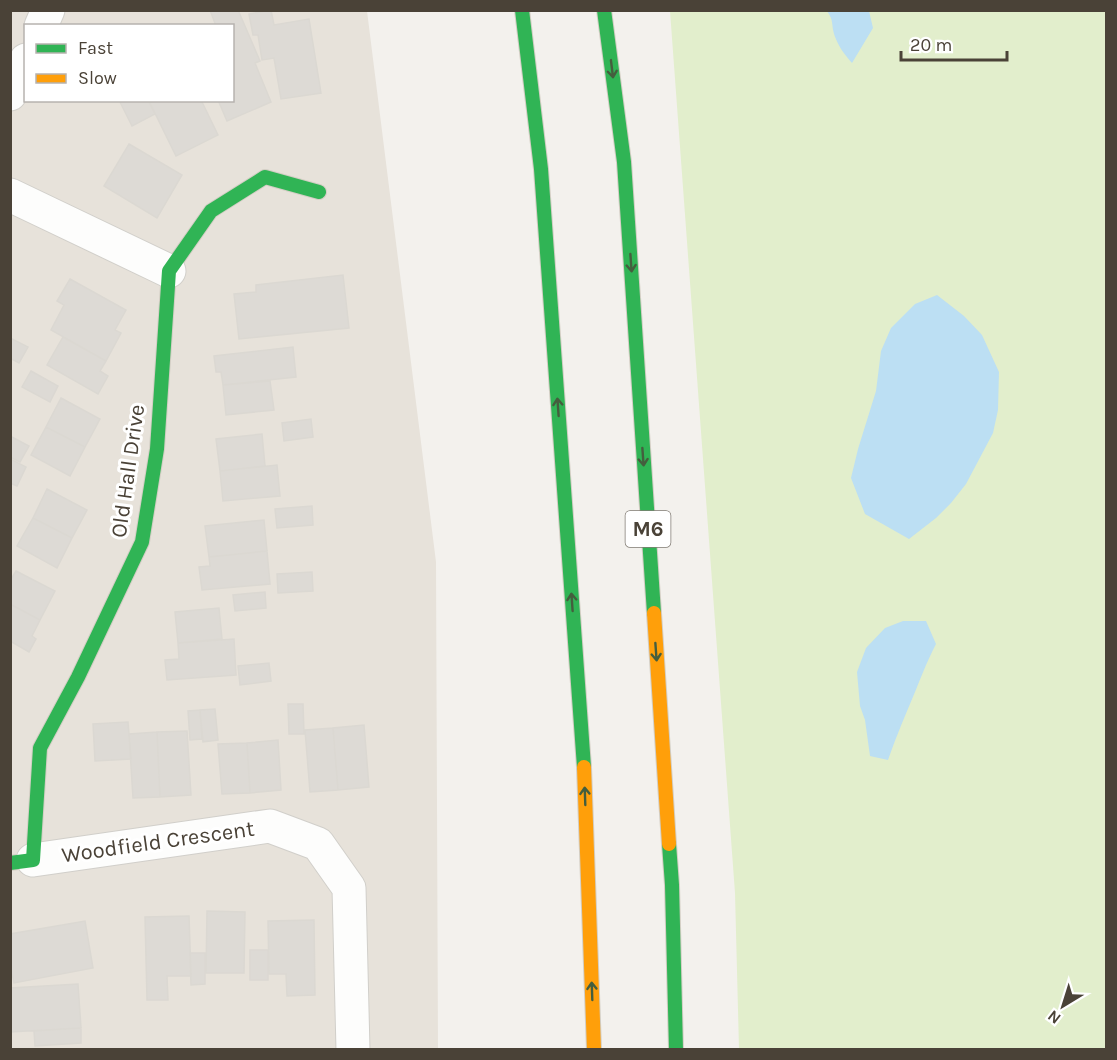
<svg xmlns="http://www.w3.org/2000/svg" width="1117" height="1060" viewBox="0 0 1117 1060" font-family="Karla,sans-serif">
	<style>
		.residential { fill: #e7e2da; fill-rule: evenodd }
		.green { fill: #e2eecc }
		.water { fill: #bcdff3 }
		.building { fill: #dddad5; stroke: #dbd8d2; stroke-width: 1.5 }
		.lines { fill: none; stroke-linecap: round; stroke-linejoin: round }
		.street-casing { stroke: #d1cfca; stroke-width: 35 }
		.fast-casing { stroke: #d3cec4; stroke-width: 16 }
		.slow-casing { stroke: #d3cec4; stroke-width: 16 }
		.street { stroke: #fdfdfc; stroke-width: 33 }
		.fast { stroke: #30b455; stroke-width: 14 }
		.slow { stroke: #ff9f0a; stroke-width: 14 }
		.oneway { stroke: #445e3e }
		.labels { text-anchor: middle; dominant-baseline: central; stroke-width: 6; stroke-linejoin: round; paint-order: stroke }
		.shield { fill: #fff; stroke: #807b73; stroke-width: 1.5 }
		.shield-label { font-size: 21px; font-weight: bold; fill: #4a4237 }
		.street-label { font-size: 22px; fill: #4a4237; stroke: #fff }
	</style>
	<rect width="100%" height="100%" fill="#f3f1ed"/>
	<path class="residential" d="M10,11H367L436,562L438,1049H11ZM26,26H232V100H26Z"/>
	<path class="green" d="M670,11H1106V1049H739L735,893Z"/>
	<path class="water" d="M827,11H869L873,28L852,63C844,54 838,46 834,34C831,23 834,21 827,11Z
		M937,295L964,316L982,335L999,372L998,410L993,433L966,484L951,503L936,518L909,539L865,514L851,478L858,449L876,391L881,351L891,328L915,304Z
		M903,621H926L936,644C926,663 919,683 910,704C902,723 895,740 888,760L870,756L865,720L860,706L857,672L866,648L885,628Z"/>
	<path class="building" d="M210,10H238L260,61L255,63L271,102L227,121L218,100H232V26H216Z
		M271,10L274,25L309,19L321,93L281,99L274,58L262,60L258,35H253L249,14Z
		M119,100H148L155,114L132,126Z
		M155,100H201L218,135L176,156L150,103Z
		M129,144L182,175L157,218L104,186Z
		M343,275L349,328L239,339L234,294L256,292V285Z
		M70,279L126,310L115,330L121,333L106,361L51,330L64,305L57,301Z
		M63,337L106,361L100,371L108,376L98,394L47,365Z
		M10,338L28,347L19,363L10,358Z
		M293,347L296,377L223,385L221,372H216L214,356Z
		M31,371L58,386L50,402L22,387Z
		M270,381L274,410L226,415L223,385Z
		M61,398L100,419L85,447L46,427Z
		M311,419L313,437L284,441L282,423Z
		M46,427L85,447L70,476L31,455Z
		M262,434L265,466L220,471L216,439Z
		M10,436L29,446L20,462L10,457Z
		M10,459L26,467L17,486L10,483Z
		M277,465L280,496L223,501L220,471Z
		M47,489L87,510L72,538L33,518Z
		M312,506L313,525L277,528L275,509Z
		M33,518L72,538L57,568L17,546Z
		M264,520L267,551L209,557L205,526Z
		M267,551L270,584L202,590L199,567L210,566L209,557Z
		M16,571L55,591L40,620L10,604V581Z
		M312,572L313,591L278,593L277,574Z
		M265,592L266,608L235,611L233,595Z
		M10,604L40,620L32,636L36,639L29,652L10,641Z
		M219,608L222,639L178,643L175,612Z
		M234,639L236,675L167,680L165,660L179,659L178,643Z
		M269,663L271,681L240,685L238,666Z
		M288,704H303L304,734H289Z
		M215,709L218,740L203,742L200,710Z
		M200,710L202,739L190,740L188,711Z
		M128,722L131,759L95,761L93,724Z
		M364,725L369,787L338,790L333,728Z
		M333,728L338,790L310,792L305,730Z
		M187,731L191,795L160,797L157,732Z
		M157,732L160,797L133,798L129,734Z
		M278,740L281,790L250,793L247,743Z
		M247,743L250,793L222,794L218,744Z
		M207,911L245,912L244,973H206Z
		M189,916L191,976H167L168,1000H147L145,917Z
		M314,920L315,995L287,996L286,974H269L268,921Z
		M85,921L93,968L14,983L10,965V934Z
		M250,950H268V980H250Z
		M190,953H205V984L191,985Z
		M78,984L81,1028L10,1032V988Z
		M81,1028V1043L35,1046L34,1031Z"/>
	<g class="lines">
		<defs>
			<path id="street" d="M41,26L48,10
				M10,94L26,60
				M10,195L169,271
				M33,860L270,826L318,844L349,888L353,1050"/>
			<path id="fast" d="M522,10L541,169L584,767
				M604,10L624,162L654,613
				M669,844L672,885L676,1050
				M10,863L33,860L40,748L78,677L142,542L157,449L169,271L211,211L265,177L319,192"/>
			<path id="slow" d="M654,613L669,844
				M584,767L594,1050"/>
		</defs>
		<use href="#street" class="street-casing"/>
		<use href="#fast" class="fast-casing"/>
		<use href="#slow" class="slow-casing"/>
		<use href="#street" class="street"/>
		<use href="#fast" class="fast"/>
		<use href="#slow" class="slow"/>
	</g>
	<defs><path id="oneway-shaft" d="M-6 0H5M1.5-3L5.5 0L1.5 3" fill="none" stroke-width="1.6" stroke-linecap="round" stroke-linejoin="round" transform="scale(1.5)"/></defs>
	<g class="oneway">
		<use href="#oneway-shaft" transform="translate(612 69) rotate(83)"/>
		<use href="#oneway-shaft" transform="translate(631 263) rotate(86)"/>
		<use href="#oneway-shaft" transform="translate(558 407) rotate(-94)"/>
		<use href="#oneway-shaft" transform="translate(643 457) rotate(86)"/>
		<use href="#oneway-shaft" transform="translate(572 602) rotate(-94)"/>
		<use href="#oneway-shaft" transform="translate(656 652) rotate(86)"/>
		<use href="#oneway-shaft" transform="translate(585 796) rotate(-92)"/>
		<use href="#oneway-shaft" transform="translate(592 991) rotate(-92)"/>
	</g>
	<g class="labels">
		<rect class="shield" x="625.5" y="511" width="45" height="36" rx="4.5"/>
		<g class="shield-label">
			<text x="648" y="529">M6</text>
		</g>
		<g class="street-label">
			<text transform="translate(128 471) rotate(-82)">Old Hall Drive</text>
			<text transform="translate(158 842) rotate(-8)">Woodfield Crescent</text>
		</g>
	</g>
	<rect width="1117" height="1060" fill="none" stroke="#4a4237" stroke-width="24"/>
	<rect x="24" y="24" width="210" height="78" fill="#ffffff" stroke="#b7b3af" stroke-width="1.5"/>
	<rect x="36" y="44" width="30" height="9" fill="#30b455" stroke="#b7b3af" stroke-width="1.5"/>
	<text x="78" y="54" font-size="18" fill="#4a4237">Fast</text>
	<rect x="36" y="74" width="30" height="9" fill="#ff9f0a" stroke="#b7b3af" stroke-width="1.5"/>
	<text x="78" y="84" font-size="18" fill="#4a4237">Slow</text>
	<g transform="translate(1063 1006) rotate(218)" stroke="#ffffff" stroke-width="4.5" paint-order="stroke">
	<path d="M0-4.5L10 22L0 15L-10 22Z" fill="#4a4237"/>
	<text y="-9" font-size="16" font-weight="bold" text-anchor="middle" fill="#4a4237">N</text>
	</g>
	<path d="M901 51v9h106v-9" fill="none" stroke="#4a4237" stroke-width="3"/>
	<text x="910" y="51" font-size="18" fill="#4a4237" stroke="#ffffff" stroke-width="4.5" paint-order="stroke">20 m</text>
</svg>
